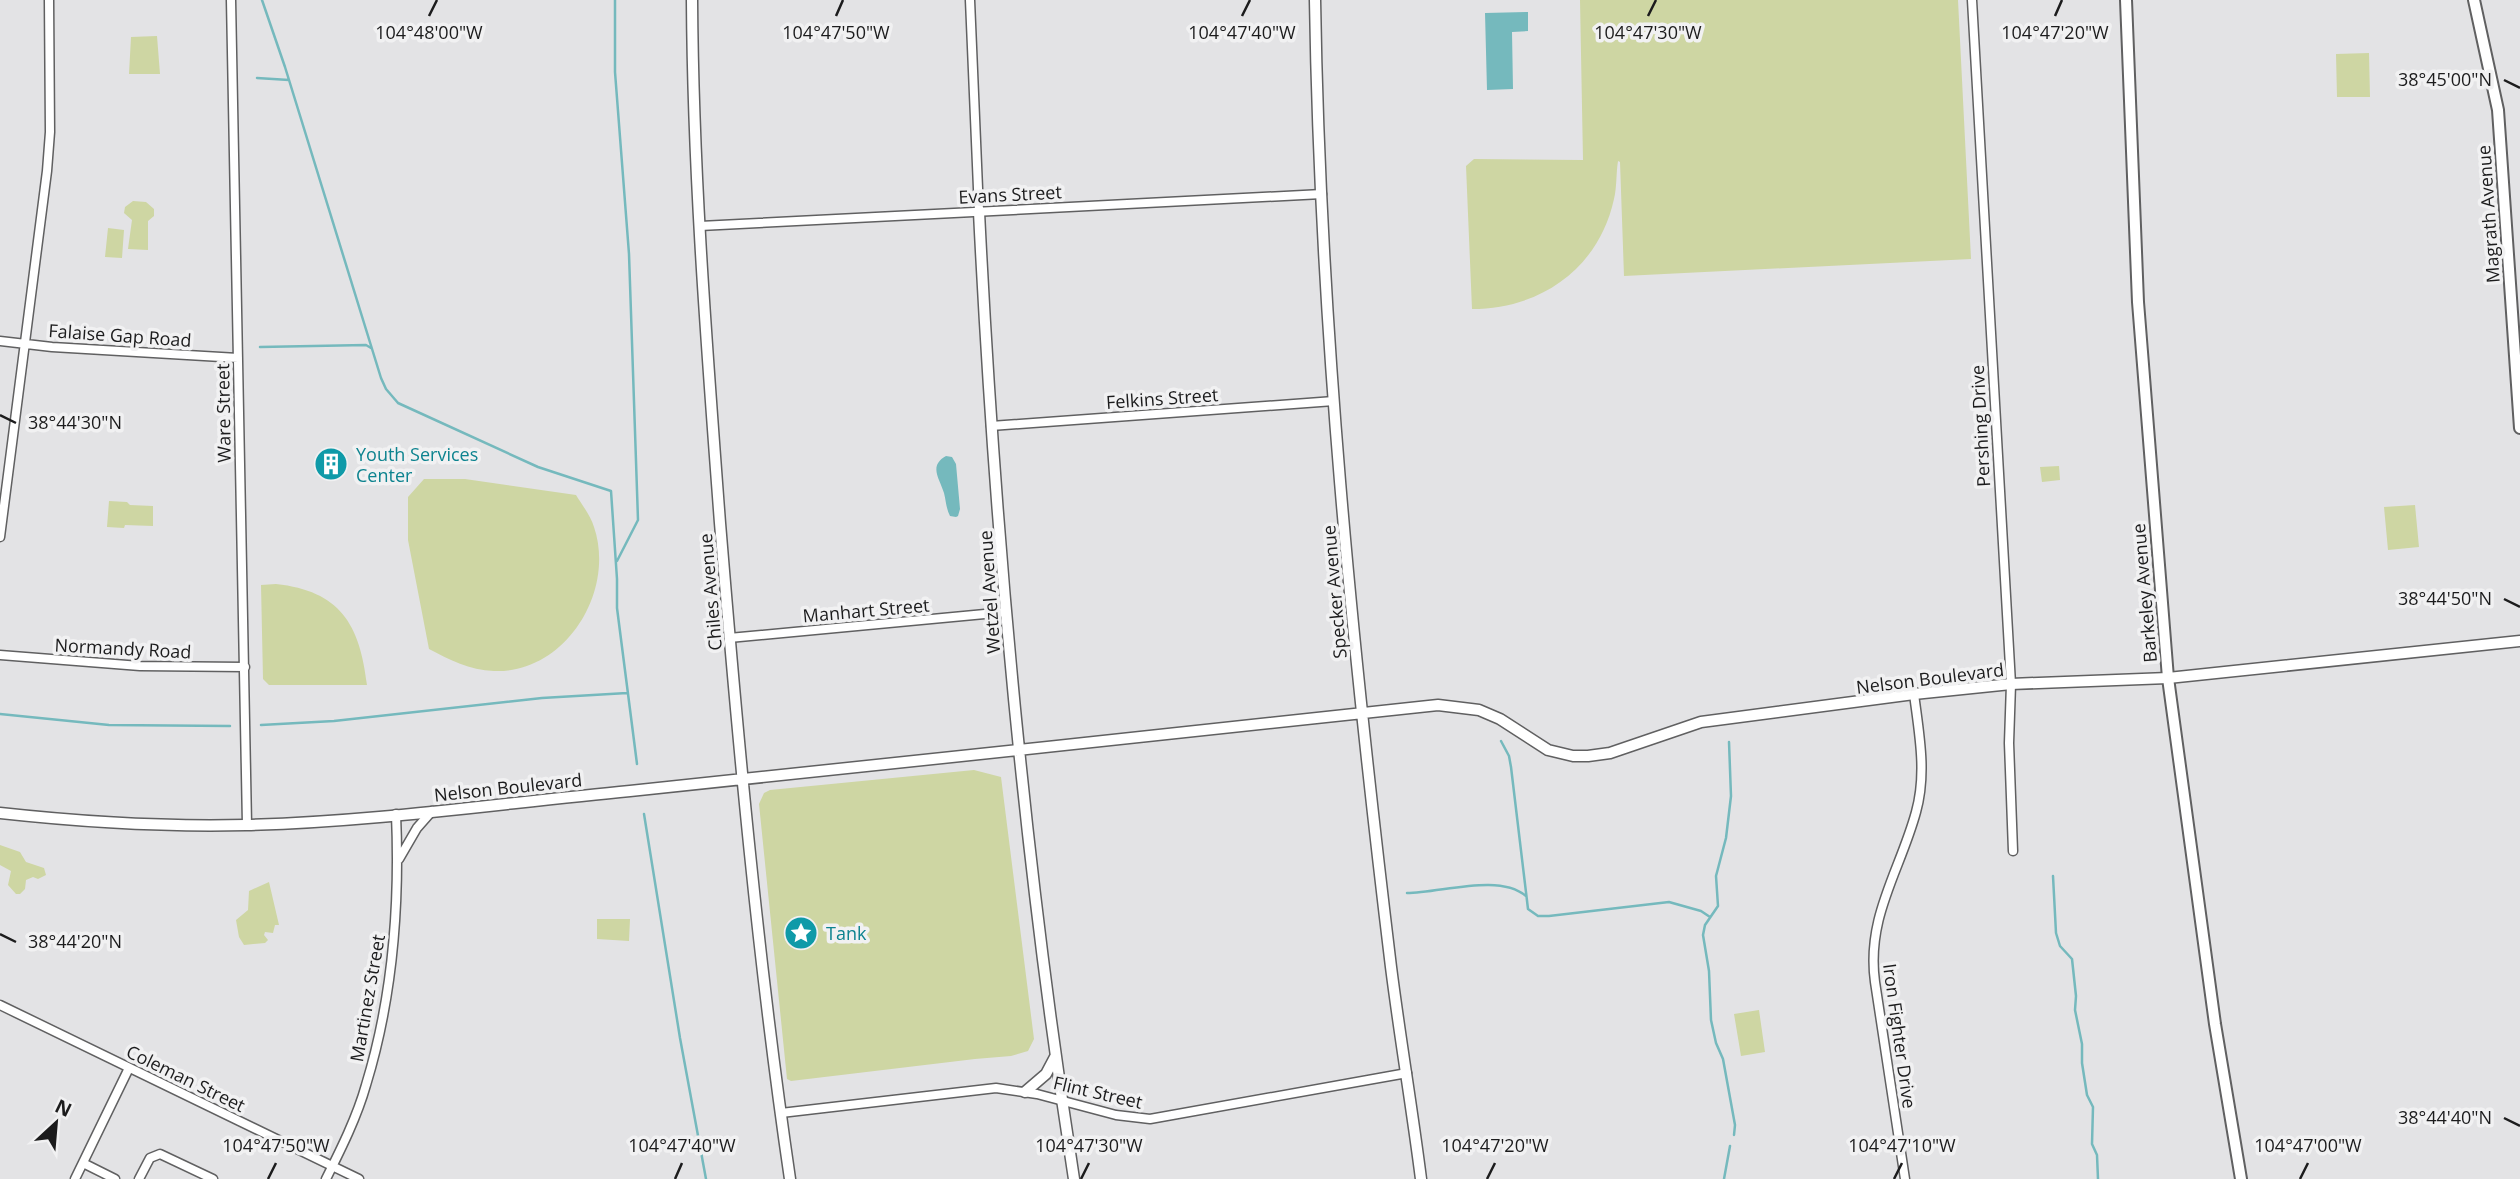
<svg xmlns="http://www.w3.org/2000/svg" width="2520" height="1179" viewBox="0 0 2520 1179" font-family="'Open Sans',sans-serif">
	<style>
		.green { fill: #ced6a3 }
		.water { fill: #75b9bd }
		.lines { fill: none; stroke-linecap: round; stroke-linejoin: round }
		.stream { stroke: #75b9bd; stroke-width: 2.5 }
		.minor-casing { stroke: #606061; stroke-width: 11 }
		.tertiary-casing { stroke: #606061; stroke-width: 13 }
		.secondary-casing { stroke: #606061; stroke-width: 14 }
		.minor { stroke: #fff; stroke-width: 8 }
		.tertiary { stroke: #fff; stroke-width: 10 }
		.secondary { stroke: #fff; stroke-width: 10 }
		.ticks { fill: none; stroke: #1c1c1d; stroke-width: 2.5 }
		.labels { text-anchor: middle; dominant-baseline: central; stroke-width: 7; stroke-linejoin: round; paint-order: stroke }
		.street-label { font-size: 18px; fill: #1c1c1d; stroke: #f1f1f2 }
		.culture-label { font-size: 18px; fill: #0d838f; stroke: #f1f1f2; text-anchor: start }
		.ticks-label { font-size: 18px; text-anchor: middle; fill: #1c1c1d; stroke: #f1f1f2; stroke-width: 7; stroke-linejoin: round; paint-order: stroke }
	</style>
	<rect width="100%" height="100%" fill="#e3e3e5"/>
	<path class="green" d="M1580,0H1958L1971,259L1624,276L1620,162L1618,161C1616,173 1617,187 1614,199C1599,268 1541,309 1472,309L1466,166L1474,159L1583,160Z
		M157,36L160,74H129L131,37Z
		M2369,53L2370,97H2337L2336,54Z
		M133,201L146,202L154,209V216L148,221V250L128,249L132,220L124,213L125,207Z
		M108,228L124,230L122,258L105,257Z
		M2059,466L2060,480L2042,482L2040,467Z
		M424,479H465L576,495C582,505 591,516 594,527C616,592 565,674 494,671C469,670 450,660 429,649L408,540V497Z
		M109,501L127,502L130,505L153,506V526L125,525L124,528L107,527Z
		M2415,505L2419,547L2388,550L2384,507Z
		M276,584C340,591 360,624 367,685H269L263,679L261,585Z
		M974,770L1001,777L1034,1039L1028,1051L1011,1056L975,1059L791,1081L787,1079L759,804L764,793L770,790Z
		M0,845L20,852L26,862L44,868L46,875L38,879L33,877L26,880L25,889L20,894H16L8,885L11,871L0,865Z
		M269,882L279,925H275L273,933L265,932L264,935L268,940L265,943L244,945L239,937L236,920L248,910L249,891Z
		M597,919H630L629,941L597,939Z
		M1759,1010L1765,1052L1741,1056L1734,1014Z"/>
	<path class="water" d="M1528,12V31L1512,32L1513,89L1487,90L1485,13Z
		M946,456L952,457L956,464L960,509L958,516L956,517L950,516C946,508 946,501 944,493C940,479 928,466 946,456Z"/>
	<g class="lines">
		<path class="stream" d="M262,0L285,67L381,378L386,389L398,403L538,467L611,491L617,579V608L637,764
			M615,0V72L629,254L638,520L617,561
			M257,78L289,80
			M260,347L366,345L371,348
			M0,714L109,725L230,726
			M261,725L334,721L542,698L627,693
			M1501,741L1509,756L1511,767L1528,909L1538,916H1549L1669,902L1701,911L1710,917
			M1729,742L1731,796L1726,838L1716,876L1718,906L1705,925L1703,935L1709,971L1711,1020L1716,1043L1723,1059L1735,1125L1734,1135
			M644,814L680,1038L706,1179
			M2053,876L2056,933L2060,946L2072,959L2076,996L2075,1010L2082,1044V1063L2087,1095L2093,1107L2092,1144L2097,1155L2098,1179
			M1407,893C1441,893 1499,873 1526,896
			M1724,1179L1730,1146"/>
		<defs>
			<path id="minor" d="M231,0L247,825
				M970,0L979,212
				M1972,0L2011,684L2009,743L2013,851
				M700,226L1322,194
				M0,341L52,347L238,358
				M991,426L1334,401
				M0,537L47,171L50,132L49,0
				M729,638L1006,612
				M0,655L140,666L245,667
				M399,859L417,828L432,811
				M0,1005L359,1179
				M781,1113L996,1088L1037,1094L1116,1115L1150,1119L1407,1073
				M83,1163L115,1179
				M75,1179L129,1068
				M139,1179L150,1158L160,1154L213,1179
				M326,1179C341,1149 357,1117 366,1085C393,997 400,906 396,814
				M1905,1179L1875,982C1866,917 1900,871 1916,812C1927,773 1919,733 1914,694"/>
			<path id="tertiary" d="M692,0C693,174 707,349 720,523C738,742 758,961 790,1179
				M1315,0C1320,323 1352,646 1391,967C1400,1038 1412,1108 1421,1179
				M979,212C995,536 1024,859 1074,1179
				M0,813C82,822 164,827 246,825C374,822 502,803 630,791C899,764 1169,733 1438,705L1479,710L1500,719L1548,750L1573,756H1588L1610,753L1701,722L1914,694L2011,684L2168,678L2520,641
				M1025,1092L1046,1074L1055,1057"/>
			<path id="secondary" d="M2126,0L2138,302L2168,678L2215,1024L2241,1179
				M2474,0L2498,110L2520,428"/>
		</defs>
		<use href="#minor" class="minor-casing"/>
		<use href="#tertiary" class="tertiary-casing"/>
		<use href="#secondary" class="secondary-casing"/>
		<use href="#minor" class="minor"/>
		<use href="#tertiary" class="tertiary"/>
		<use href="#secondary" class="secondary"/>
	</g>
	<path class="ticks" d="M429,16L437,0M836,16L843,0M1242,16L1250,0M1648,16L1656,0M2055,16L2062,0M2504,80L2520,88M0,415L16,423M2504,599L2520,607M0,934L16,942M2504,1118L2520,1126M268,1179L276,1163M675,1179L682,1163M1081,1179L1089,1163M1487,1179L1495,1163M1894,1179L1902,1163M2300,1179L2308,1163"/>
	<defs>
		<symbol id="building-disc" viewBox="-11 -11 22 22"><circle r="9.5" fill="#0f9aa8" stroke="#f1f1f2"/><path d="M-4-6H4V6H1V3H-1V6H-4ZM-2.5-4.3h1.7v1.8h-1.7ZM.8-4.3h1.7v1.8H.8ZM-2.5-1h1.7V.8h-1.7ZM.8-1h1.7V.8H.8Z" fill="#fff"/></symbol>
		<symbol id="sight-disc" viewBox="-11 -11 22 22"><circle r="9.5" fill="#0f9aa8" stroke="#f1f1f2"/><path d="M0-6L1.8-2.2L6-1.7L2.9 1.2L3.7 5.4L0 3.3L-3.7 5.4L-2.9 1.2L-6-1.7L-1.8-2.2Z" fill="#fff"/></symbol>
	</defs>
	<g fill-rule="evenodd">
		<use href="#building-disc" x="312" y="445" width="38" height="38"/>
		<use href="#sight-disc" x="782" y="914" width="38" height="38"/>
	</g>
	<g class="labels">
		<g class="street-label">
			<text transform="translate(1010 194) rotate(-3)">Evans Street</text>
			<text transform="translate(2488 214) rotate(-94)">Magrath Avenue</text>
			<text transform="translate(120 335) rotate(4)">Falaise Gap Road</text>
			<text transform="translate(1162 398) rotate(-4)">Felkins Street</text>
			<text transform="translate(223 413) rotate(-91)">Ware Street</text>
			<text transform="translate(1980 426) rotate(-93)">Pershing Drive</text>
			<text transform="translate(710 592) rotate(-95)">Chiles Avenue</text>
			<text transform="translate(989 592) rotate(-94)">Wetzel Avenue</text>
			<text transform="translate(1334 592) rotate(-95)">Specker Avenue</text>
			<text transform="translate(2144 593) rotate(-95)">Barkeley Avenue</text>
			<text transform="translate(866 610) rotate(-5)">Manhart Street</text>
			<text transform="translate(123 648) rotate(3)">Normandy Road</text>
			<text transform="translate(1930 678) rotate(-7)">Nelson Boulevard</text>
			<text transform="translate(508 787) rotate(-6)">Nelson Boulevard</text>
			<text transform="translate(367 998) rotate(-80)">Martinez Street</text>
			<text transform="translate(1900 1036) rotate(82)">Iron Fighter Drive</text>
			<text transform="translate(186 1078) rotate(26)">Coleman Street</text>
			<text transform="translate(1098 1092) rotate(13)">Flint Street</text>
		</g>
		<g class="culture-label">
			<text x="356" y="454">Youth Services<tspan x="356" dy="21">Center</tspan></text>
			<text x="826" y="933">Tank</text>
		</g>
	</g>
	<g class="ticks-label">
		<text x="429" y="39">104°48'00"W</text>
		<text x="836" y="39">104°47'50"W</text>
		<text x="1242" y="39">104°47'40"W</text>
		<text x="1648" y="39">104°47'30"W</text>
		<text x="2055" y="39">104°47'20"W</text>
		<text x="2445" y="86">38°45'00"N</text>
		<text x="75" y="429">38°44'30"N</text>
		<text x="2445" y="605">38°44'50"N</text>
		<text x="75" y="948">38°44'20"N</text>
		<text x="2445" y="1124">38°44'40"N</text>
		<text x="276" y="1152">104°47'50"W</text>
		<text x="682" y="1152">104°47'40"W</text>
		<text x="1089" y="1152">104°47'30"W</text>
		<text x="1495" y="1152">104°47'20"W</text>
		<text x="1902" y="1152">104°47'10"W</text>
		<text x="2308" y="1152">104°47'00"W</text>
	</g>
	<g transform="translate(56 1123) rotate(26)" stroke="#f1f1f2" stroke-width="5" paint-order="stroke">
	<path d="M0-5L12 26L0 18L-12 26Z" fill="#1c1c1d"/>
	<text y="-10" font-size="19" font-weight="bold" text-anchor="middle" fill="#1c1c1d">N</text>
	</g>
</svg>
